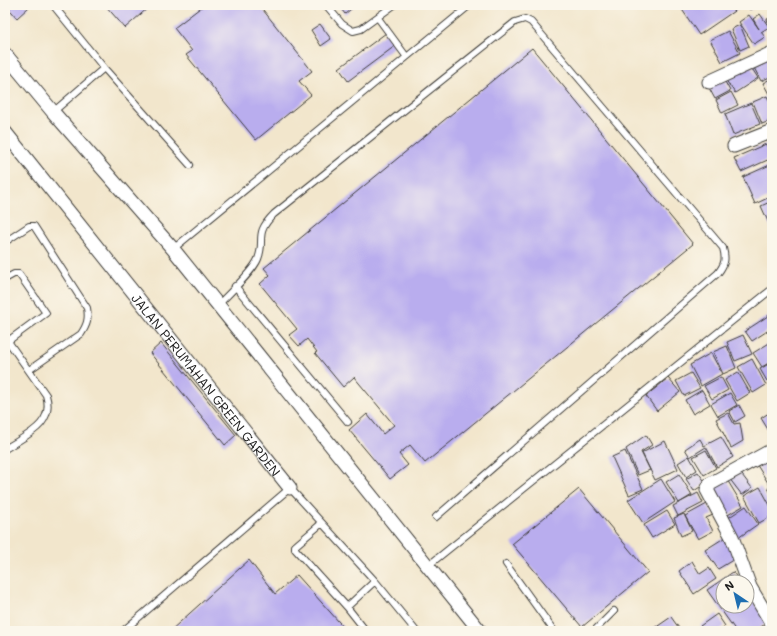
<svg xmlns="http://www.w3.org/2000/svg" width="777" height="636" viewBox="0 0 777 636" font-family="Mali,sans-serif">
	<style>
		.building { fill: #b9adee }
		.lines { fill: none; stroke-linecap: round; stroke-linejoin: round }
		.service-casing { stroke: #3c3a36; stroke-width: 8 }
		.minor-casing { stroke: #3c3a36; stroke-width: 15 }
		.service { stroke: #fff; stroke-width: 6 }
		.minor { stroke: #fff; stroke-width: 13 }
		.labels { text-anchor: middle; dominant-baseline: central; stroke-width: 3.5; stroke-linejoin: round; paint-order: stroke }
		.street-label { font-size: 13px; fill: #1c1c1c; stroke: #fbf7ec }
	</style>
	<rect width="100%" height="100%" fill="#fbf7ec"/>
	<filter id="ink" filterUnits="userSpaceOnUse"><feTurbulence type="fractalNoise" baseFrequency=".025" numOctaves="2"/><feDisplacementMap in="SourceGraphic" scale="8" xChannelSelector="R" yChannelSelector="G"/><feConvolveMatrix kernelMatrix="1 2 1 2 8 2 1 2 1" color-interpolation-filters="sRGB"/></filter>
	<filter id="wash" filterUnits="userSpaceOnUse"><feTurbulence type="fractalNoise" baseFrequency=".012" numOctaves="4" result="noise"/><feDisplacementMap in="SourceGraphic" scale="16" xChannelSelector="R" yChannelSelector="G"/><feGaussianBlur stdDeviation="0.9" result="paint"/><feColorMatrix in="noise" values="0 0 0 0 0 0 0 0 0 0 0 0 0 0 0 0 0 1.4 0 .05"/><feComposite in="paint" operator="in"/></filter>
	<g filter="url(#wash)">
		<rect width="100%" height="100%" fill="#f2e6cc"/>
		<g id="blocks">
			<path class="building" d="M6,5H27L29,7L17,18Z
				M105,5H147L149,7L125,28Z
				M204,5H259L312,71L299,81L311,95L256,140L186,55L192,51L174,28Z
				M338,5H356L345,14Z
				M679,5H743L699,35Z
				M747,5H758L750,10Z
				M760,14L769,27L761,32L765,37L754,44L739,22L749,15L759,29L753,19Z
				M772,18V35L767,19Z
				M320,24L331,39L321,46L311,30Z
				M740,25L749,46L740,50L731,29Z
				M728,31L740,53L722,62L710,40Z
				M386,33L395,46L348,81L339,68Z
				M532,48L693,244L425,463L410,445L399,454L408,465L390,479L349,430L367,414L383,434L394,425L354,377L343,387L315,353L317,352L307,339L299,346L289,335L297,329L260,284L270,275L264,268Z
				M768,56L772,64V76L761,81L752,64Z
				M749,64L758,78L735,93L725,79Z
				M723,78L730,91L715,99L708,86Z
				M772,78V92L769,94L763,83Z
				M731,92L738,105L722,113L716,100Z
				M767,96L772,107V120L762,124L753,102Z
				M751,103L760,124L733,135L725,114Z
				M766,144L772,158L741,172L734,158Z
				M772,164V196L755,204L743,177Z
				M772,201V227L771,228L761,206Z
				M771,314L772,328L752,341L745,331Z
				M743,335L752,354L735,361L727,342Z
				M771,342L772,361L762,367L753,353Z
				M161,343L236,435L225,445L150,353Z
				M727,346L736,368L723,374L713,352Z
				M711,353L722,374L701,386L690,365Z
				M752,359L766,385L753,393L738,367Z
				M772,362V378L767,381L760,369Z
				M738,372L750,393L737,401L725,380Z
				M691,373L700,388L684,396L676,381Z
				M721,377L728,390L712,399L704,386Z
				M668,378L680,392L657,411L646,396Z
				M702,390L710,404L693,414L685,400Z
				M730,393L737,405L718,416L711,404Z
				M739,405L745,416L735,422L729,411Z
				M772,411V436L761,418Z
				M728,413L734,424L740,423L743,441L731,448L716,419Z
				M646,435L652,445L641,452L650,470L638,475L626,449Z
				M721,437L733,457L717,467L706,447L690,457L685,449L700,439L704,446Z
				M665,441L678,469L655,480L642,453Z
				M706,450L716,468L704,475L693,457Z
				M625,451L643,489L629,495L612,457Z
				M772,452V485L770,486L755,462Z
				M689,456L697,470L686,477L678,463Z
				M739,471L752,488L742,495L729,478Z
				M698,472L706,483L694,491L686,479Z
				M679,474L692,495L679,503L666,482Z
				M726,478L743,506L726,516L709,488Z
				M661,479L675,502L643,523L628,500Z
				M772,486V495L768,488Z
				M760,487L772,509V516L759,523L744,496Z
				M579,489L648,572L582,627L512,544Z
				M698,493L703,503L678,516L673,506Z
				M707,504L713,515L706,518L713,531L698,539L685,516Z
				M746,506L758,524L738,538L725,520Z
				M667,511L675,524L652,538L644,525Z
				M684,514L692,531L681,536L674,518Z
				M724,538L736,558L718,569L705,550Z
				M249,560L275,594L297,575L347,631H170Z
				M692,561L700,574L709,568L716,579L694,594L679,571Z
				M733,572L740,582H723V606H747V592L768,622L755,631H736L707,590Z
				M717,614L725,626L718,631H704L700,626Z
				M671,617L681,631H661L658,626Z
				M657,626L660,631H650Z"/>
		</g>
	</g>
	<g filter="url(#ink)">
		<use href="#blocks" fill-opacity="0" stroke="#3c3a36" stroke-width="1"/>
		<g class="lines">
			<defs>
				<path id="service" d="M53,5L104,68L190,165
					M326,5L342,24L353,31L361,29L394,5
					M378,18L406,56
					M53,112L104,68
					M5,242L29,226H34L87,308C89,319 87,325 81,334L29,370
					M173,249L470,5
					M5,279L14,274H19L46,313L8,341
					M235,286L348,422
					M218,305C228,294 253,272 258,259C266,239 253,235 274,214L515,22L525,19L531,22L723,248C726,259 725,264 718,273L436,517
					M5,337L46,395C55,425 26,435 5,449
					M322,523L295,546V549L347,607L366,631
					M506,564L554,631
					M429,565L772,289
					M347,607L375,581
					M123,631L290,488L375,581L416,631
					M594,631L614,611"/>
				<g id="minor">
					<path d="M5,54L53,112L173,249L480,631"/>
					<path d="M709,82L772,53"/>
					<path id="s1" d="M5,132L290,488"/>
					<path d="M734,146L772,131"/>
					<path d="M772,450L710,484L707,490L732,537L750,587L772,624"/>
				</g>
			</defs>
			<use href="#service" class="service-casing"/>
			<use href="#minor" class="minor-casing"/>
			<use href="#service" class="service"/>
			<use href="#minor" class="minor"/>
		</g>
	</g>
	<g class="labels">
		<g class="street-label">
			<text stroke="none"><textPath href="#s1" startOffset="323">JALAN PERUMAHAN GREEN GARDEN</textPath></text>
		</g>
	</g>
	<rect width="777" height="636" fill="none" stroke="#fbf7ec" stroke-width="20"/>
	<g transform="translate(735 594) rotate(325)"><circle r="19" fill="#fbf7ec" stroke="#a29f99"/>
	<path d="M0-3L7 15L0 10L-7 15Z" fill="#1f6fb2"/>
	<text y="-6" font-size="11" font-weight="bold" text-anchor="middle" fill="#1c1c1c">N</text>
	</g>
</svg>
